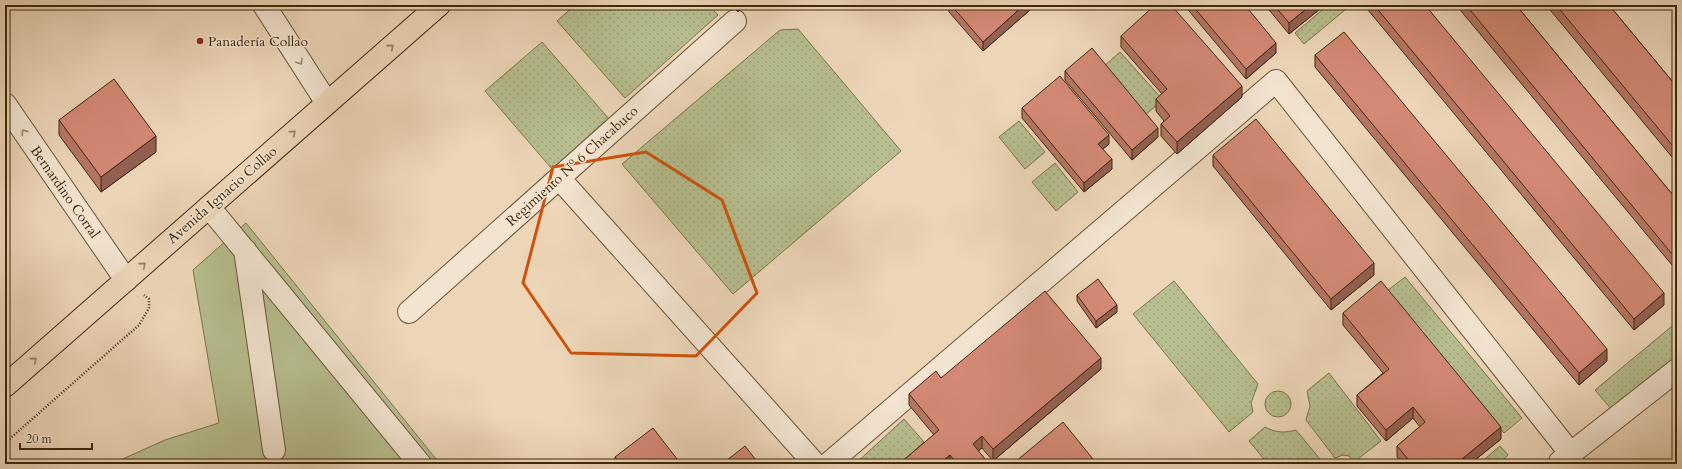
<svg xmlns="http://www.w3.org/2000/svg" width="1682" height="469" viewBox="0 0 1682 469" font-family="Cardo,serif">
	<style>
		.grass { fill: url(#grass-dots); stroke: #7a734c }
		.garden { fill: #b7be8f; stroke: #7a734c }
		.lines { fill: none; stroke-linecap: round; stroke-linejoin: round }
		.minor-casing { stroke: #695436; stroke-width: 24 }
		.major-casing { stroke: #3d280a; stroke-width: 24 }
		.path { stroke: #3d280a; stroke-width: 2.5; stroke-dasharray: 1 2; stroke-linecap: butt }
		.minor { stroke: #f3e4d1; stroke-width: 22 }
		.major { stroke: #edd6b8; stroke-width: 22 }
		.wall { fill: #b67665; stroke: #3d280a }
		.shaded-wall { fill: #946053; stroke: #3d280a }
		.building { fill: #d48976; stroke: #3d280a }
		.oneway { stroke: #957f61 }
		.oneway2 { stroke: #98866e }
		.marked { fill: none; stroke: #ce520c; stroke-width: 3; stroke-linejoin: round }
		.poi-dot { fill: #8f2418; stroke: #f3e4d1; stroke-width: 1.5 }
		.labels { text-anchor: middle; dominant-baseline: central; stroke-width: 3; stroke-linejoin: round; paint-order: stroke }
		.poi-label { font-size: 14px; fill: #3d280a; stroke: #f3e4d1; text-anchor: start }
		.street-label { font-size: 14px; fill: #3d280a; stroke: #f3e4d1 }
	</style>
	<defs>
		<pattern id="grass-dots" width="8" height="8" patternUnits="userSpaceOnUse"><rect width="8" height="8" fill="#b7be8f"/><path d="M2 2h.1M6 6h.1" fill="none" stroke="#9ea37a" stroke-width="1.8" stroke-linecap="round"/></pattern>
	</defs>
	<rect width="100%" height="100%" fill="#edd6b8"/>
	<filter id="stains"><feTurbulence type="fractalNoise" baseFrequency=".005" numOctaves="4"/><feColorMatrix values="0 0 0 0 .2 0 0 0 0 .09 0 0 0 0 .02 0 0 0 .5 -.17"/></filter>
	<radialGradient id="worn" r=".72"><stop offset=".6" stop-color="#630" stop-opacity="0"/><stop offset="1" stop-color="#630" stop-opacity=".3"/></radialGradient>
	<path class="grass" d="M575,5H709L718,15L625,98L557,21Z
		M1328,5H1351L1304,44L1295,33Z
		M798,29L901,151L733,294L622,164L780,30Z
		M542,42L609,119L552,169L485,91Z
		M1120,52L1163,100L1145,115L1103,67Z
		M1019,121L1045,152L1025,169L999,137Z
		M1055,163L1078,192L1056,211L1032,182Z
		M1405,277L1522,418L1504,433L1387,291Z
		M1174,281L1258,384L1251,403L1253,412L1229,432L1133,314Z
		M1677,322V356L1612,410L1595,390Z
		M1329,373L1381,441L1354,462L1349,456L1343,455L1335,458L1306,420L1310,406L1307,391Z
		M1265 404a13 13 0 1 1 26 0a13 13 0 1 1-26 0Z
		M904,419L924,442L900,464H855Z
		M1265,427C1276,433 1285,433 1296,430L1324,464H1268L1249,441Z
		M1500,446L1508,455L1498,464H1479Z"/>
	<path class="garden" d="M246,223L440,464H117L116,462L165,440L219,423L193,270Z"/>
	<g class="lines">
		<defs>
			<path id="minor" d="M264,5L327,103
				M5,104L126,280
				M559,178L815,464
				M209,207L420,464
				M245,250L274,450
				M409,312L735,21
				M1560,462L1677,370
				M828,464L1276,81L1571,454L1572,464"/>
			<path id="major" d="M5,386L439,5"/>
		</defs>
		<use href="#minor" class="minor-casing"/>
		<use href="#major" class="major-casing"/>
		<path class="path" d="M5,443L139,325L149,308V299L144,295"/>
		<use href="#minor" class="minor"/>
		<use href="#major" class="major"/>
	</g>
	<path class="wall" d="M732,5H745L738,12Z
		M949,5H1030V10L983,51L949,12Z
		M1184,5H1245L1276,53L1246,79Z
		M1265,5H1325L1289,34Z
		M1368,5H1425L1664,305L1634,330L1368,10Z
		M1456,5H1516L1677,200V271Z
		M1546,5H1609L1677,87V163Z
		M1121,36L1242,97L1177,154L1161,136V124L1164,121L1156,111V99L1162,94L1121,47Z
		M1315,55L1607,361L1579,385L1315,67Z
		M1065,71L1158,137L1132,160L1065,80Z
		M1022,108L1109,144L1103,149L1112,169L1084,192L1022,118Z
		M59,120L156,152L101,192L59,135Z
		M1213,155L1374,275L1331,310L1213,166Z
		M1077,295L1117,312L1096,328L1077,301Z
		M1343,313L1501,439L1470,464H1403L1397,457V446L1420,427L1413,418L1386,441L1357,406V395L1383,373L1343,325Z
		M1101,369L993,461L982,448L978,451L989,464H899L934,435L909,405V394L941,378Z
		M615,457L681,464H615Z"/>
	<path class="shaded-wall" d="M738,5H745L738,12Z
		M1024,5H1030V10L983,51V42Z
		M1311,5H1325L1289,34V23Z
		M1276,43V53L1246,79V69Z
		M1242,86V97L1177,154V142Z
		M1158,128V137L1132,160V150Z
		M1109,135V144L1098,153V144Z
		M156,136V152L101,192V177Z
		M1112,159V169L1084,192V183Z
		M1374,263V275L1331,310V299Z
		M1664,293V305L1634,330V319Z
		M1117,305V312L1096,328V321Z
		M1607,349V361L1579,385V373Z
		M1101,358V369L993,461V449Z
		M1413,407V418L1386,441V430Z
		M1501,427V439L1470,464H1456Z
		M982,436V448L973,455V444Z
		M950,455V464H939Z"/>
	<path class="building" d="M951,5H1024L983,42Z
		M1155,5H1171L1242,86L1177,142L1161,124L1170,116L1156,99L1167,89L1121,36Z
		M1192,5H1245L1276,43L1246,69Z
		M1274,5H1311L1289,23Z
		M1374,5H1425L1664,293L1634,319Z
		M1466,5H1516L1677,200V260Z
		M1556,5H1609L1677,87V151Z
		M1344,32L1607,349L1579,373L1315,55Z
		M1092,48L1158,128L1132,150L1065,71Z
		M1060,76L1109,135L1098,144L1112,159L1084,183L1022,108Z
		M114,79L156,136L101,177L59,120Z
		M1256,119L1374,263L1331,299L1213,155Z
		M1098,279L1117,305L1096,321L1077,295Z
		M1381,281L1501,427L1456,464H1412L1397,446L1425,422L1413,407L1386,430L1357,395L1389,369L1343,313Z
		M1045,291L1101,358L993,449L982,436L973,444L989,464H957L950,455L939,464H899L939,430L909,394L936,371L941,378Z
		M1063,422L1097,464H1017L1015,462Z
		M653,428L681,464H621L615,457Z
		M745,446L759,464H722Z"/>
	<defs><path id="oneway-chevron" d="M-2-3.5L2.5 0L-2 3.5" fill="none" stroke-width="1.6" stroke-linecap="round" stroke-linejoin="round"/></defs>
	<g class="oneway">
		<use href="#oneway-chevron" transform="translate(391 47) rotate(-41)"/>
		<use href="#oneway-chevron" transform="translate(293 133) rotate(-41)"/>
		<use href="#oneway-chevron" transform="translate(143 265) rotate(-41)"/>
		<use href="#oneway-chevron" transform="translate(34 360) rotate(-41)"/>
	</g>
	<g class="oneway2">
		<use href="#oneway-chevron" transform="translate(300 62) rotate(58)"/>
		<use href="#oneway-chevron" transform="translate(24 132) rotate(-125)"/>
	</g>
	<path class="marked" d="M646,152L722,200L757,293L696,356L571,353L523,283L553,167Z"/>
	<circle class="poi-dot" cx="200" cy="41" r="4"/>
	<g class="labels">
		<g class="poi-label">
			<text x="208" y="41">Panadería Collao</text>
		</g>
		<g class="street-label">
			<text transform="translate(572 166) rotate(-42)">Regimiento Nº 6 Chacabuco</text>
			<text transform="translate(65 192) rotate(55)">Bernardino Corral</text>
			<text transform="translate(222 195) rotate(-41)">Avenida Ignacio Collao</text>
		</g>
	</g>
	<rect width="1682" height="469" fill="none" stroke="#edd6b8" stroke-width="20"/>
	<rect x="6" y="6" width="1670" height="457" fill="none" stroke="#3d280a" stroke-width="2"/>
	<rect x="10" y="10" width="1662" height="449" fill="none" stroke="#3d280a"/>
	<path d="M20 443v6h72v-6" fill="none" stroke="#3d280a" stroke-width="2"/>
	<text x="26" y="443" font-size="12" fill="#3d280a" stroke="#f3e4d1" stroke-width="3" paint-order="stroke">20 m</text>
	<rect width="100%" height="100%" filter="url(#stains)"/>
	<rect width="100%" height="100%" fill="url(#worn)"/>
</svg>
